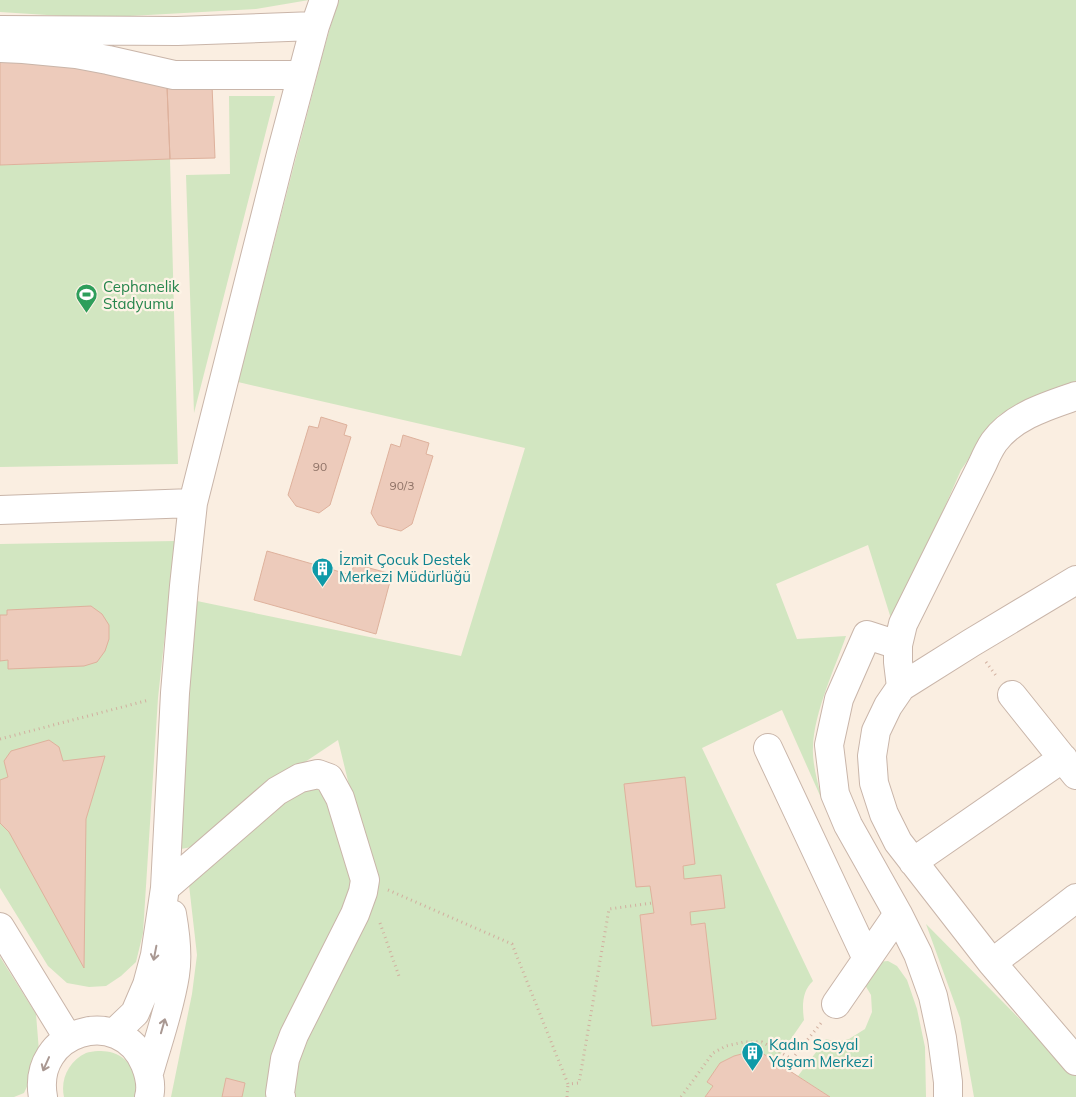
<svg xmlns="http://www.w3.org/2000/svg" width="1076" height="1097" viewBox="0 0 1076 1097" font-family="Mulish,sans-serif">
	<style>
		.green { fill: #d2e6c1 }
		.building { fill: #edcbbb; stroke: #deb19c }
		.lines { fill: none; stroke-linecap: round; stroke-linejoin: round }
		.minor-casing { stroke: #c9b5a9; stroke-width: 30 }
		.path { stroke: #d1af9f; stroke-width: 3; stroke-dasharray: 1 4; stroke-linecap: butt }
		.minor { stroke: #fff; stroke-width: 28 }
		.oneway { stroke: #a99892 }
		.labels { text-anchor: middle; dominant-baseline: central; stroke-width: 4.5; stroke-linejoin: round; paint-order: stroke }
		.number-label { font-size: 12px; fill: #8e7266 }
		.leisure-label { font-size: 15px; fill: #27864d; stroke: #fdf3e6; text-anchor: start }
		.culture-label { font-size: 15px; fill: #0d838f; stroke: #fdf3e6; text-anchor: start }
	</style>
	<rect width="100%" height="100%" fill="#faeee1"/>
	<path class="green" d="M0,0H309L256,9L94,18L0,12Z
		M338,0H1076V381L1021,402L998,416L961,470L893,625L868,545L776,584L797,639L846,636C835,668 814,712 813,747C812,764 818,783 822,800L782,710L702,748L813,981C802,991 802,1006 804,1020L775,1062L761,1053L749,1052L734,1056L720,1063L707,1082L713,1086L705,1097H171L192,994L197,955L189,885L244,829L278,801L320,784L332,793L349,785L338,740L272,784L207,844L181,849L191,628L197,601L461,656L525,448L238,382L324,49Z
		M229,96H275L194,413L186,175L230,174Z
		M170,159L178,464L0,467V165Z
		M175,541L158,698L143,933L136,962L121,976L106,986L89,987L67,983L48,966L0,888V544Z
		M926,924L1076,1076V1097H974L960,1018Z
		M0,957L36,1014L39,1051L32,1076L24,1093L14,1097H0Z
		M888,961L897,966L907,980L917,1009L925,1047L926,1097H830L798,1076L826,1039L837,1042L849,1039L865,1029L872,1012L871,995L862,980L877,962Z
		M98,1051C102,1051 106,1051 110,1052C131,1057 139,1077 137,1097H64C60,1079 69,1061 86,1053C89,1052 94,1051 98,1051Z"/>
	<path class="building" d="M0,55L92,63L167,86L170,159L0,165Z
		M212,85L215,158L170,159L167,86Z
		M321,417L347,425L344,435L351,437L330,505L319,513L296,506L288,495L309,426L318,428Z
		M403,435L429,443L426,454L433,456L412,524L401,531L378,525L371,513L391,444L400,447Z
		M267,551L351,575L354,564L392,574L376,634L254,600Z
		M91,606L102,614L109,625V639L105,651L97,662L84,666L8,669V660L0,661V615H7V610Z
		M49,740L59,747L63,761L105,756L86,819L84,968L9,832L0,823V780L8,777L4,761L11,751Z
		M685,777L695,864L683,866L684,879L721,875L725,908L690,912L691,925L705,923L716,1019L652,1026L640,915L654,913L650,886L636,887L624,784Z
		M749,1052L762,1053L830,1097H705L713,1086L707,1082L720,1063L734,1056Z
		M226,1078L245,1083L242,1097H222Z"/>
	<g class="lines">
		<defs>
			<path id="minor" d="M0,30L177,31L315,26
				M0,48L23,49L76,54L108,60L174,75H302
				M0,510L193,503
				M1076,580L971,643L901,687L888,706L876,731L872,756L874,783L884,814L898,842L992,963L1076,1061
				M898,645L867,635L839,699L829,745L835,794L848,825L898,914L918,954L933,996L942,1038L948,1082V1097
				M901,687L898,662V645L903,624L983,463C986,456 990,448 994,442C1013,416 1047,406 1076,396
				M1012,695L1076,775
				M768,748L867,959
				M913,862L1063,758
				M165,888L277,791L300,778L318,774L329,778L340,798L365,880L363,892L355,914L294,1035L285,1059L280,1093L281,1097
				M0,927L68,1038
				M992,963L1076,898
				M836,1004L898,914
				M114,1033L135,1013L147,985L155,955L165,888L175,693L184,586L193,503L281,154L315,26L324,0
				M149,1073C158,1041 170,1008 175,975C178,957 175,931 172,914
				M43,1097C31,1031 120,1004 145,1064C149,1074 152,1086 149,1097"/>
		</defs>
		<use href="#minor" class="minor-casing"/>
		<path class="path" d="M986,662L997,677
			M0,739L149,700
			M388,890L512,944L568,1084L579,1083L609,909L652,903
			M380,923L400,979
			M792,1059L821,1023
			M567,1097L568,1084
			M681,1097L713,1053L726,1046L744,1042H762L792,1059L786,1068"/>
		<use href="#minor" class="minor"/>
	</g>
	<defs><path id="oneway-shaft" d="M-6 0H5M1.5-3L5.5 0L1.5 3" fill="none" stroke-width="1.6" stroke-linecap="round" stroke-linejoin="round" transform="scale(1.25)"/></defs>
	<g class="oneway">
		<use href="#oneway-shaft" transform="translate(155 953) rotate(101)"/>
		<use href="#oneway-shaft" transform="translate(163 1026) rotate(-74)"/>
		<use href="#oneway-shaft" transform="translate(46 1064) rotate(114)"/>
	</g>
	<defs>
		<symbol id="stadium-pin" viewBox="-11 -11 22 30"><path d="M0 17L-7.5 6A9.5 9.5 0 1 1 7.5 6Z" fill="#2e9e5b" stroke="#fdf3e6"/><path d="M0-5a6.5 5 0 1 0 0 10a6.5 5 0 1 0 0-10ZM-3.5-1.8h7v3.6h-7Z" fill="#fff"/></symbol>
		<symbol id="building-pin" viewBox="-11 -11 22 30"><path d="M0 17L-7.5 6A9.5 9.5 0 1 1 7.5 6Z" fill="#0f9aa8" stroke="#fdf3e6"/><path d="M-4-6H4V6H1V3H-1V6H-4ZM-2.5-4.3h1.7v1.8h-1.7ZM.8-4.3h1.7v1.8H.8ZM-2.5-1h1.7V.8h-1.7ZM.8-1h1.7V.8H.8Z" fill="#fff"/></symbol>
	</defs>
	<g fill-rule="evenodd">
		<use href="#stadium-pin" x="74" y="282" width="25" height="34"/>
		<use href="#building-pin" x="310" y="556" width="25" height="34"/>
		<use href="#building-pin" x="740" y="1040" width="25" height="34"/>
	</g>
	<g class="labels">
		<g class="number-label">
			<text x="320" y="466">90</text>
			<text x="402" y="485">90/3</text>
		</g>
		<g class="leisure-label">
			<text x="103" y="286">Cephanelik<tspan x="103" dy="17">Stadyumu</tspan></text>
		</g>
		<g class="culture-label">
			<text x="339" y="559">İzmit Çocuk Destek<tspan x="339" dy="17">Merkezi Müdürlüğü</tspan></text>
			<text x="769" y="1044">Kadın Sosyal<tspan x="769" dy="17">Yaşam Merkezi</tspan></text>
		</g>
	</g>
</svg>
